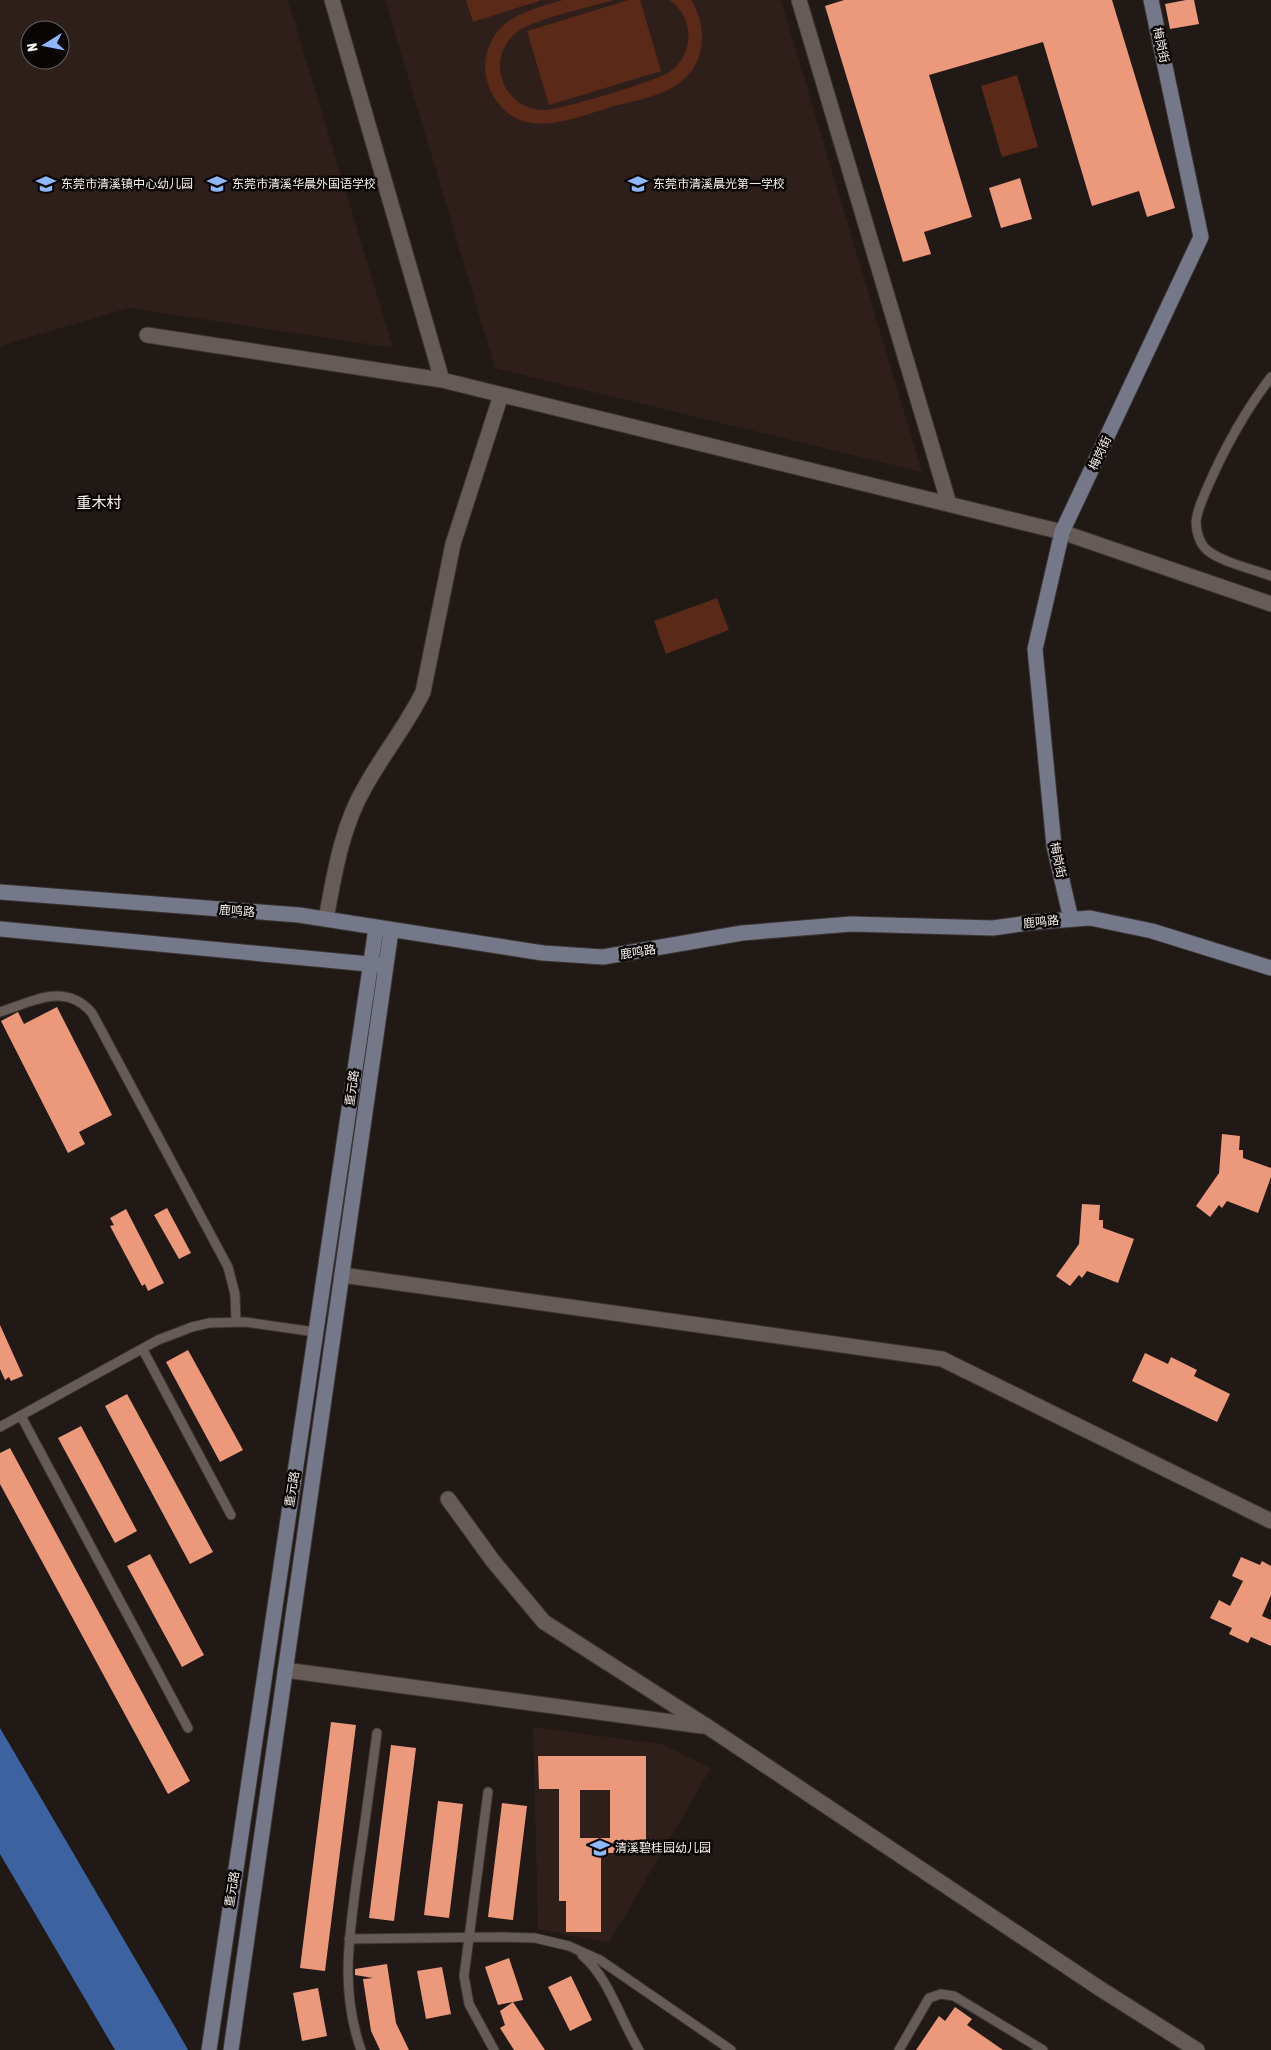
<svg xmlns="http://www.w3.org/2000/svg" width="1271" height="2050" viewBox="0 0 1271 2050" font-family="'Asap Condensed','Noto Sans SC',sans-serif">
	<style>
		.built { fill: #2e1f1a; fill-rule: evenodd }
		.green { fill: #5a2917 }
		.water { fill: #3c62a0 }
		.building { fill: #ec987b; fill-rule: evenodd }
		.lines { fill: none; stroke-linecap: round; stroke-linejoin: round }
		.lane-casing { stroke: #3a3432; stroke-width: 11 }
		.street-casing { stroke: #3a3432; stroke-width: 17 }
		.secondary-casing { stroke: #3a3432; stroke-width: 17 }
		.lane { stroke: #665b57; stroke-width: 9 }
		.street { stroke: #665b57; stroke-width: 15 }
		.secondary { stroke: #747889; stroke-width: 15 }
		.labels { text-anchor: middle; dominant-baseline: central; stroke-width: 5; stroke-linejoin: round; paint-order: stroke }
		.street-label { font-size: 12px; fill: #f8f2f0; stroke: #080504 }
		.poi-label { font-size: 12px; fill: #f8f2f0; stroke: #080504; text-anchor: start }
		.quarter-label { font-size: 15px; fill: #f8f2f0; stroke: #080504 }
	</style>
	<rect width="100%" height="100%" fill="#211915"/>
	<path class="built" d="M0,0H288L393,348L128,308L0,346ZM30,30H60V60H30Z
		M385,0H781L922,472L495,368Z
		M533,1727L661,1744L711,1768L609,1943L538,1929Z"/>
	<path class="green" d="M466,0H539V1L473,22Z
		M563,0H614C590,7 539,18 520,30C512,35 505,44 502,53C493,81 515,111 545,110C560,110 655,81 668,73C694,57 696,17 669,0H691C709,29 706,67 675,86C658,97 633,101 614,106C575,118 521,143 494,97C487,85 483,71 486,57C494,17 529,10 563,0Z
		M629,0H640L661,71L549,105L527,31Z
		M1017,75L1038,147L1002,157L981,86Z
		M717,598L729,630L666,654L654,621Z"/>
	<path class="water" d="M0,1728L175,2027L188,2050H115L0,1854Z"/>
	<path class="building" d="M844,0H1112L1175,208L1147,217L1139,191L1092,206L1043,42L929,75L972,217L924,232L931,254L903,262L825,6Z
		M1186,0H1194L1199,24L1170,29L1165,4Z
		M1020,178L1032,219L1001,228L989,188Z
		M57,1007L112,1115L79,1132L85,1144L68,1153L1,1021L18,1012L24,1024Z
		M1222,1134L1240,1136L1239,1150H1243V1158L1271,1168V1177L1258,1213L1227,1201L1222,1208L1219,1205L1210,1217L1196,1206L1219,1173Z
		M1082,1204L1100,1205L1099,1220H1103V1228L1134,1239L1118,1283L1087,1271L1082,1278L1079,1275L1070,1286L1056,1276L1079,1244Z
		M167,1208L191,1253L179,1259L154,1215Z
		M126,1209L164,1283L148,1291L145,1284L142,1286L110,1226L114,1225L110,1218Z
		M0,1325L23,1376L11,1381L9,1377L5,1380L0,1369Z
		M188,1350L243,1450L220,1462L166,1362Z
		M1145,1353L1168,1364L1171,1357L1197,1370L1194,1376L1230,1394L1217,1422L1132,1381Z
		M127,1394L213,1552L190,1564L105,1406Z
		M81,1426L137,1531L115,1543L58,1438Z
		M10,1448L190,1781L168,1794L0,1484V1453Z
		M150,1554L204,1655L182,1667L127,1566Z
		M1241,1557L1260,1565L1262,1561L1271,1566V1595L1262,1616L1271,1620V1646L1251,1637L1248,1643L1229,1634L1232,1628L1210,1618L1219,1600L1230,1606L1243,1581L1232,1576Z
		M331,1722L356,1725L325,1971L300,1968Z
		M391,1745L416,1748L394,1921L369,1918Z
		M538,1756H646V1853H601V1932H566V1901H559V1789H539ZM580,1790H610V1838H580Z
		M438,1801L463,1804L449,1918L424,1915Z
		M502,1803L527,1806L513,1920L488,1917Z
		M509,1958L523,2000L498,2005L485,1967Z
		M387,1964L396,2023L409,2050H380L371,2031L363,1979L373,1978L355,1975V1969Z
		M442,1967L451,2014L426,2019L417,1971Z
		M571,1976L592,2020L570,2031L548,1987Z
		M318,1988L327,2036L302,2041L293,1993Z
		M513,2002L545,2050H514L500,2028L505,2025L500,2011Z
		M955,2007L972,2019L967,2025L1003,2050H916L939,2016L945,2021Z"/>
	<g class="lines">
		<defs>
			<path id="lane" d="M1271,377C1245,411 1225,447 1208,486C1203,498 1197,510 1196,522C1196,532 1200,544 1207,550C1221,562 1253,569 1271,576
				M0,1012C34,1001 65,982 92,1013L228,1267L235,1294L236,1322
				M143,1350L231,1515
				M21,1416L188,1728
				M0,1427L158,1340L192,1327L209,1323L245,1322L315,1332
				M488,1792L464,1976L469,2004L494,2050
				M349,1939L500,1937L535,1938L569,1946L600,1960L731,2050
				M582,1955C609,1978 620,2019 639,2050
				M361,2050C339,1987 350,1933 358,1869C365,1824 371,1778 377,1733
				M899,2050L929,1998L941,1994L954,1996L1043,2050"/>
			<path id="street" d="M332,0L442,380
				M799,0L949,504
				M147,335L442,380L1062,532L1271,604
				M326,919C334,876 342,825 365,787C383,754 407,725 423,692L453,544L501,395
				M342,1275L942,1359L1271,1521
				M448,1499L493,1561L544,1622L708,1727L1099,1988L1197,2050
				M285,1670L702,1726"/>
			<path id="secondary" d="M0,892L299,915L543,953L603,957L742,933L851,924L993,928L1036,922L1090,918L1152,931L1271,968
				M1071,919L1054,846L1035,649L1062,532L1201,237L1151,0
				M0,929L379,965
				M209,2050L376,928
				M231,2050L391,931"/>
		</defs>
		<use href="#lane" class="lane-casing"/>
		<use href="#street" class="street-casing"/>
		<use href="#secondary" class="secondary-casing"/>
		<use href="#lane" class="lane"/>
		<use href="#street" class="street"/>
		<use href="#secondary" class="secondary"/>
	</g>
	<defs>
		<symbol id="school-bare" viewBox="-9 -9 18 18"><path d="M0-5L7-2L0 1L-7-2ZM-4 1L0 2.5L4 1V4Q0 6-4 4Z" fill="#8eb8fd" stroke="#080504" stroke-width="2.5" paint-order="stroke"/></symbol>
	</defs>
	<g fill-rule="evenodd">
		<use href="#school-bare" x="32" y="170" width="28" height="28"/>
		<use href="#school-bare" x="203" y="170" width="28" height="28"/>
		<use href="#school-bare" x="624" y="170" width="28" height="28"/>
		<use href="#school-bare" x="586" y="1834" width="28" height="28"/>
	</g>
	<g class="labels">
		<g class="street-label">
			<text transform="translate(1161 45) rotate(78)">梅岗街</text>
			<text transform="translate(1100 453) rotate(-65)">梅岗街</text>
			<text transform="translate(1058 860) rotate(78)">梅岗街</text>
			<text transform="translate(237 911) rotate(4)">鹿鸣路</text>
			<text transform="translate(1041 922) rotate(-6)">鹿鸣路</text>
			<text transform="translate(638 952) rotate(-9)">鹿鸣路</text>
			<text transform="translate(352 1088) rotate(-82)">重元路</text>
			<text transform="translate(292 1489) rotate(-81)">重元路</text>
			<text transform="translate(232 1889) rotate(-81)">重元路</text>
		</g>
		<g class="poi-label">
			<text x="61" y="184">东莞市清溪镇中心幼儿园</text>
			<text x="232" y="184">东莞市清溪华晨外国语学校</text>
			<text x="653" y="184">东莞市清溪晨光第一学校</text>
			<text x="615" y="1848">清溪碧桂园幼儿园</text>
		</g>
		<g class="quarter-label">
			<text x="99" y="502">重木村</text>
		</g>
	</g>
	<g transform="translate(45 45) rotate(260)"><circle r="24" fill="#080504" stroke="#686462"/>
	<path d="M0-4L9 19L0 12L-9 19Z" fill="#8eb8fd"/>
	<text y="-8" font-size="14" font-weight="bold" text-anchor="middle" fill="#f8f2f0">N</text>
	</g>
</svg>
